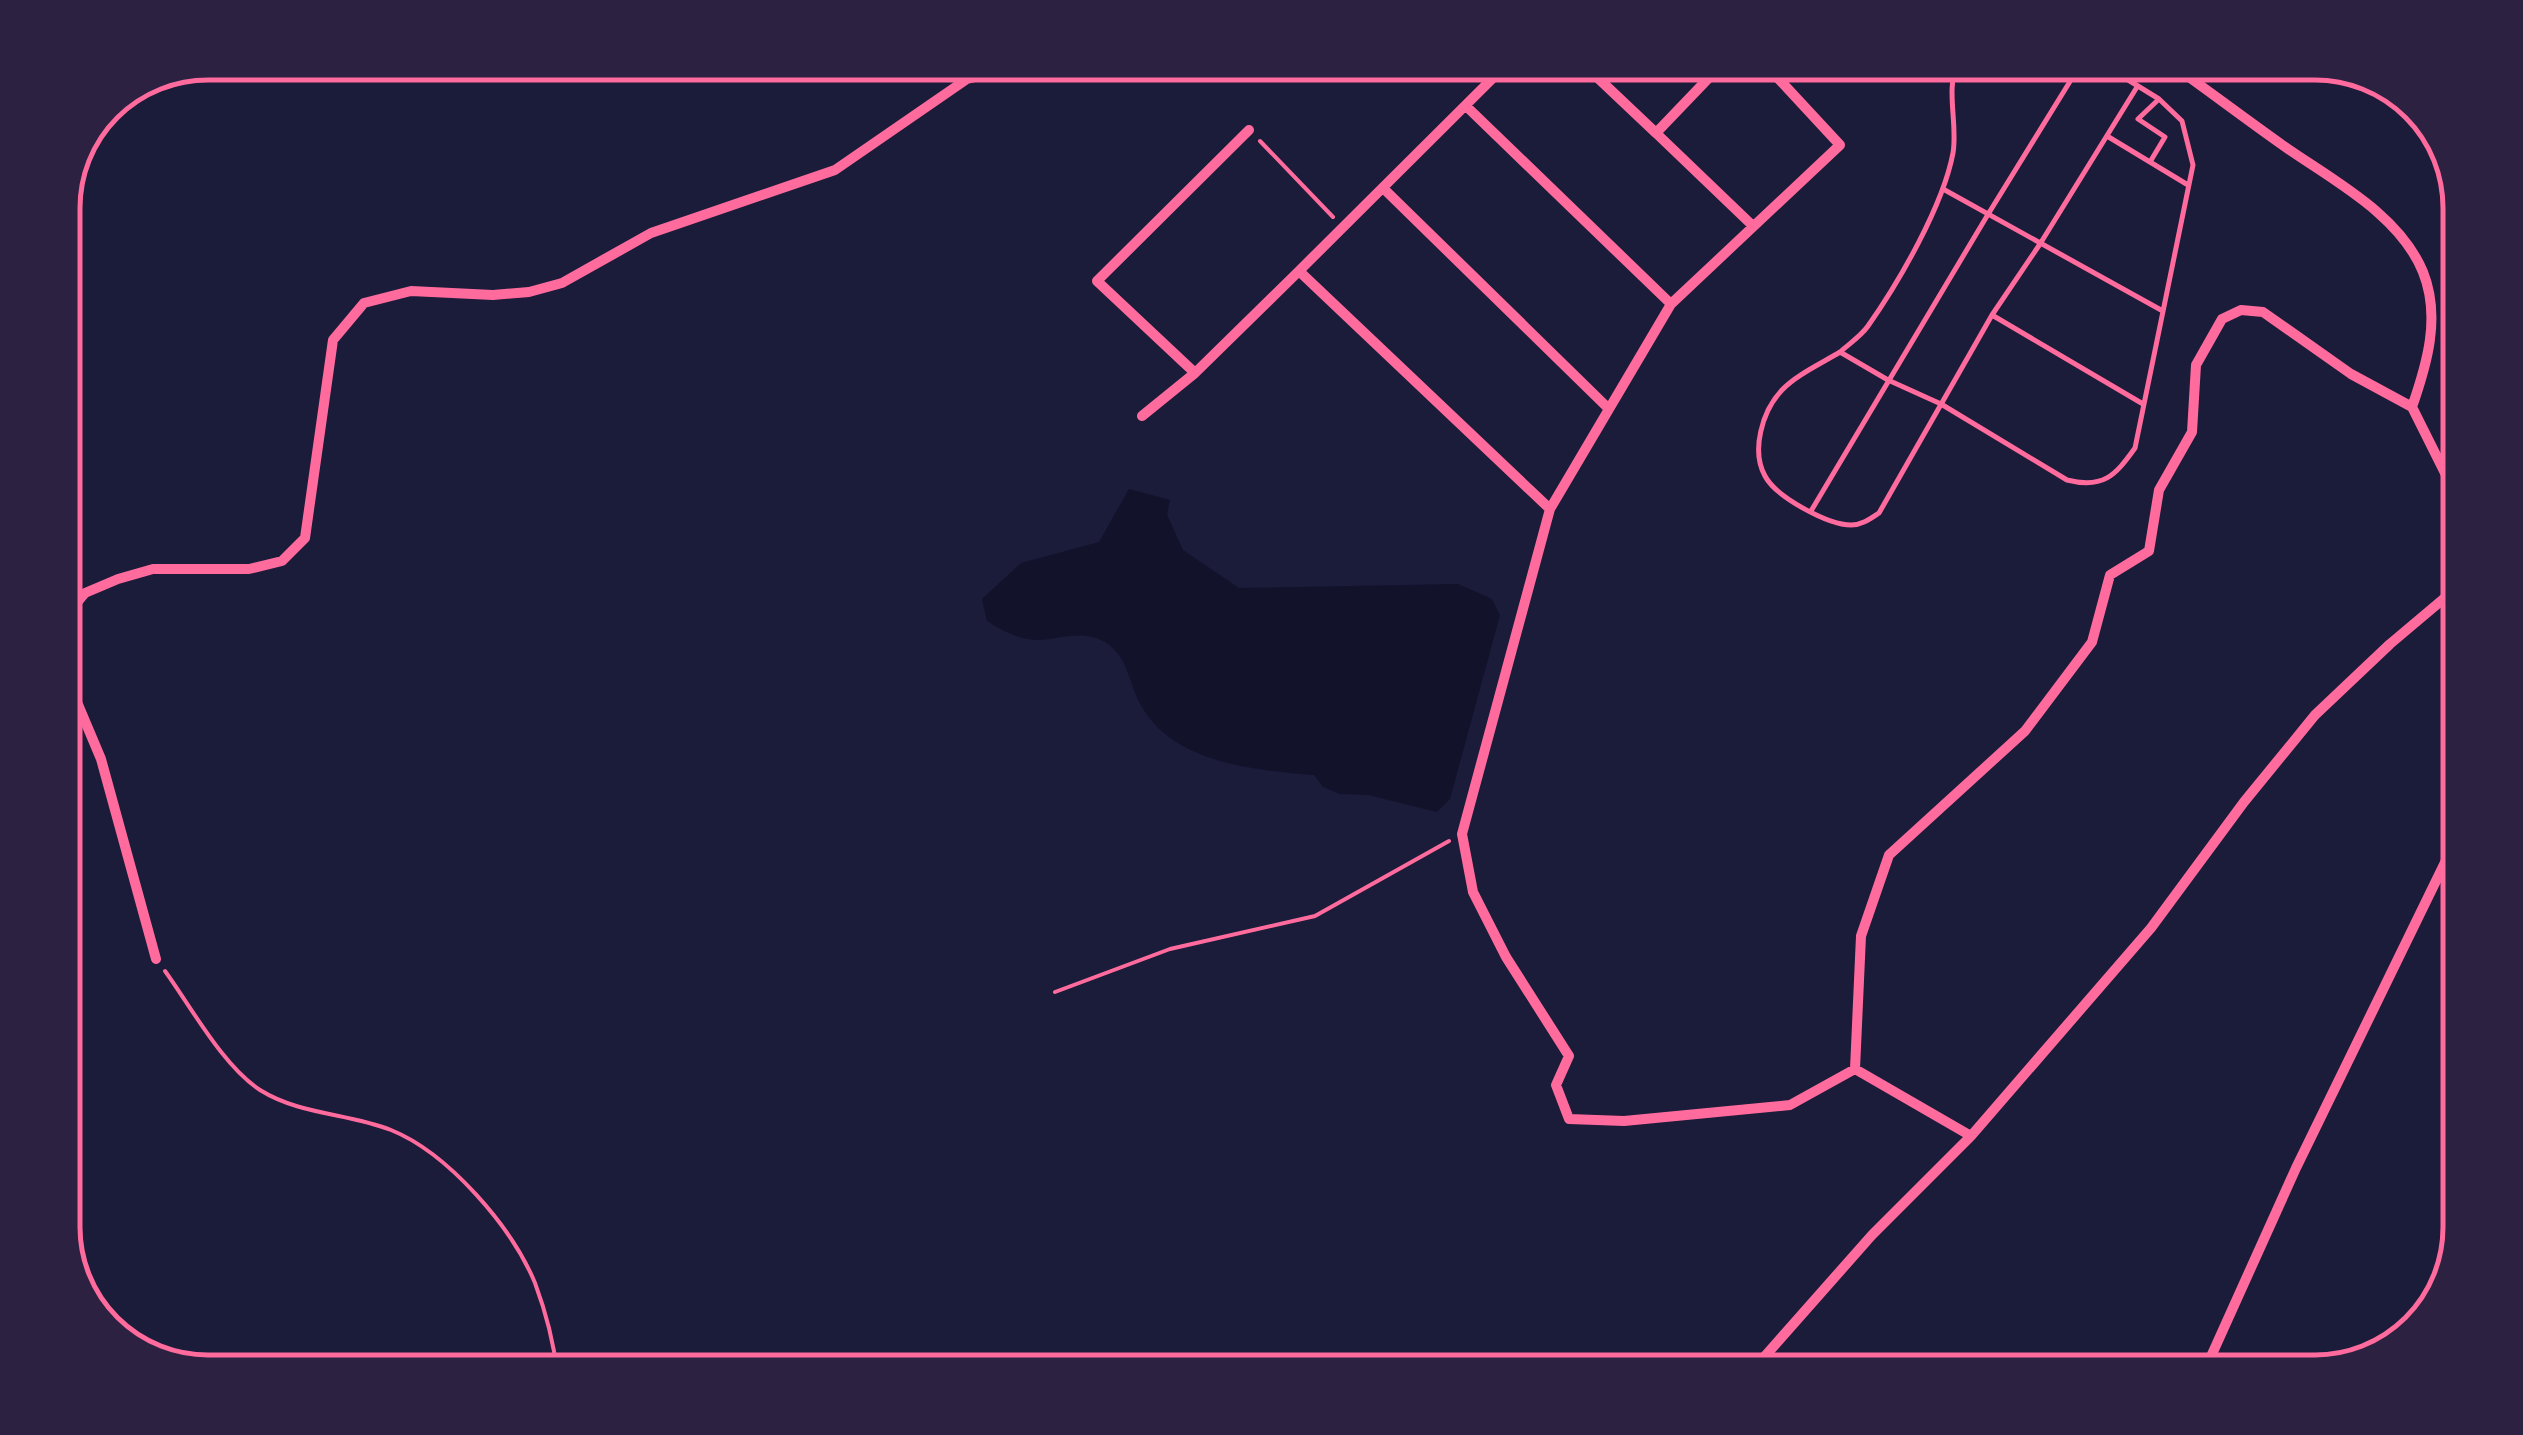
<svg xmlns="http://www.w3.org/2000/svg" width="2523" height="1435" viewBox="0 0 2523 1435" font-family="'Fira Sans',sans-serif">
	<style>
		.water { fill: #12122b }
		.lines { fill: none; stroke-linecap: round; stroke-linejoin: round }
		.path { stroke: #ff6b9d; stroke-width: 4 }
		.service { stroke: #ff6b9d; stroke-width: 5 }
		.minor { stroke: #ff6b9d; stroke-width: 10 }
		.rim { fill: none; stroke: #ff6b9d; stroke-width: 5 }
	</style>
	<rect width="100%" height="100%" fill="#1b1b3a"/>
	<path class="water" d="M1129,489L1170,500L1167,515L1183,550L1239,588L1458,584L1492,599L1500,615L1450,799L1437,812L1368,795L1340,794L1323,787L1314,775C1256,770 1175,764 1142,707C1128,684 1130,658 1105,642C1082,629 1060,639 1037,640C1019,640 1003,631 987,621L982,599L1021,563L1099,542Z"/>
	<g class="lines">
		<path class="path" d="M1260,141L1333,217
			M165,971C191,1007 223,1066 260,1090C300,1115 348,1113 391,1130C448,1153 512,1227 535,1283C545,1310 554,1345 557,1372
			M1055,992L1170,949L1315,916L1449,841"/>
		<path class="service" d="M1958,62C1945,89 1958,124 1953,153C1943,206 1899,282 1868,326C1861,336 1849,344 1840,352L1888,380L1941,404L2067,480C2103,489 2115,476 2135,448L2193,165L2182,121L2159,99L2099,62
			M2107,136L2188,185
			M2150,162L2165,137L2138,119L2159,99
			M1943,189L2161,310
			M1992,315L2143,404
			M1840,352C1822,363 1796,375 1782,390C1762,411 1751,451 1765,476C1776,497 1828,525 1851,525C1862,525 1870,519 1879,513L1992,315L2040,244L2137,87
			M1811,511L1987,216L2082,62"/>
		<path class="minor" d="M1509,62L1299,271L1550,509L1671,304L1840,145L1763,62
			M1581,62L1656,133L1724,62
			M2168,62C2206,89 2243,117 2281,144C2330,179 2399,213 2423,272C2441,317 2427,364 2412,407L2460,503
			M1466,106L1671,304
			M1656,133L1753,226
			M1383,188L1609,409
			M1195,373L1097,281L1249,130
			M1142,416L1195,373L1299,271
			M1550,509L1462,834L1473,892L1506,957L1569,1056L1556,1085L1569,1119L1624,1121L1790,1105L1855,1069L1971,1136
			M63,619L85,593L118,579L153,569H249L282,561L305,538L333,340L364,303L411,291L493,295L529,292L562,283L651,233L835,170L967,79L1039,62
			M63,669L101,759L156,959
			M1855,1069L1861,936L1889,855L2025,731L2092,642L2110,575L2149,551L2159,490L2192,432L2196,365L2222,319L2241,310L2263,312L2351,374L2412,407
			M1743,1372L1758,1364L1872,1235L1971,1136L2151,928L2244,802L2315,715L2390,644L2460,585
			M2204,1372L2296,1168L2454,844L2460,836"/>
	</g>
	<path d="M0 0H2523V1435H0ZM208 80H2315A128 128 0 0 1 2443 208V1227A128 128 0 0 1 2315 1355H208A128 128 0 0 1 80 1227V208A128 128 0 0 1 208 80Z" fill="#2d2142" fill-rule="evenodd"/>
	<path class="rim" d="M208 80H2315A128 128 0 0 1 2443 208V1227A128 128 0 0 1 2315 1355H208A128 128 0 0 1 80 1227V208A128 128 0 0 1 208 80Z"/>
</svg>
